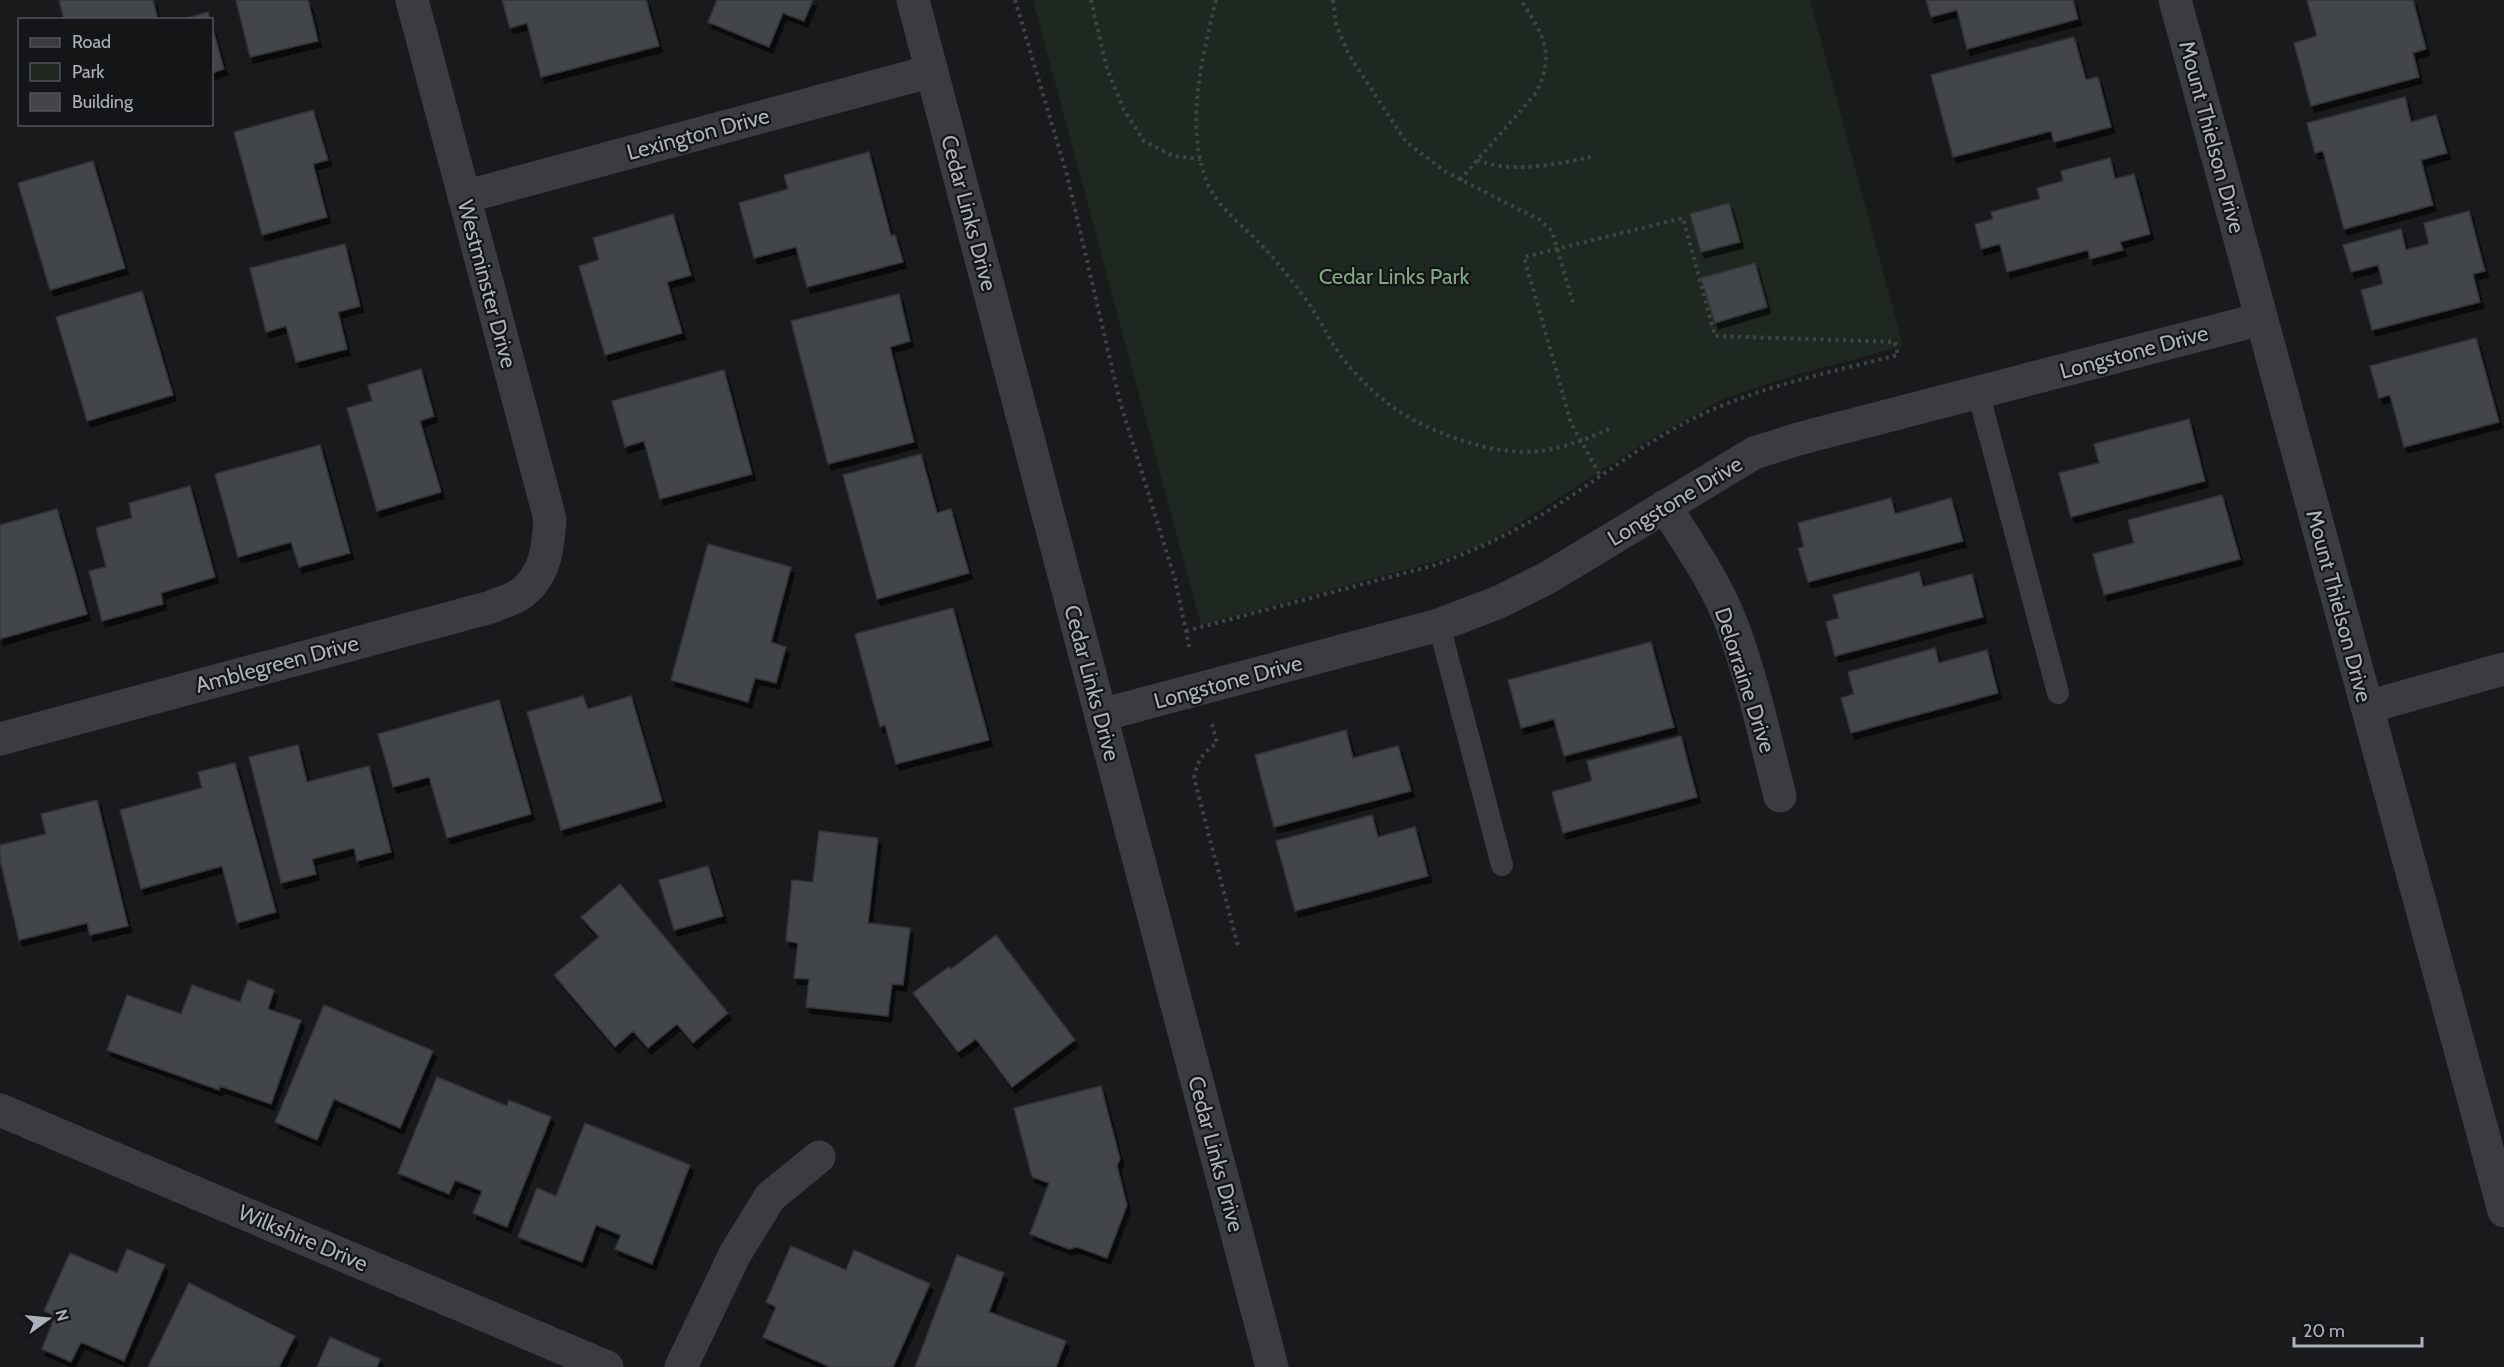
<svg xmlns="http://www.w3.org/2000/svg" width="2504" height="1367" viewBox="0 0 2504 1367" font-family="Cabin,sans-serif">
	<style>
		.green { fill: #1f2820 }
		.building { fill: #434549; stroke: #333438; stroke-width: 1.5; filter: url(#shadow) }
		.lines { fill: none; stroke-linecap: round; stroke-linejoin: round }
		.path { stroke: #404348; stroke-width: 4; stroke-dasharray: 3 4.5; stroke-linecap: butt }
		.service { stroke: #3a3c41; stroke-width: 22 }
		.minor { stroke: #3a3c41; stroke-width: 33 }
		.tertiary { stroke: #3a3c41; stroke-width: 33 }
		.labels { text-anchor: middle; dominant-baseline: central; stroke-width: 4.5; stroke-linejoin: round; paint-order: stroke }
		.street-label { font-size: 22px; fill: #abb2bc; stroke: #141517 }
		.park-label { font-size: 22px; fill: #81a881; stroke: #141517 }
	</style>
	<defs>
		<filter id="shadow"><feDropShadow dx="3.5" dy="6" stdDeviation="0" flood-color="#0009"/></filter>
	</defs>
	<rect width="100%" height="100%" fill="#191a1c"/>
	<path class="green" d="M1033,0H1810L1903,346L1792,376L1725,398L1652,438L1509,530L1477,547L1437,561L1201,625Z"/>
	<path class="building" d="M59,0H153L158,20H64Z
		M236,0H308L318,41L250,57Z
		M502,0H646L659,46L541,77L527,23L510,28Z
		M717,0H813L804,21L783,13L769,47L708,22Z
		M1926,0H2073L2078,19L1967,49L1957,10L1931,17Z
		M2307,0H2413L2426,49L2413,53L2419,77L2311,106L2294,43L2317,36Z
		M208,12L210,20H181Z
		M212,26L224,69L212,73Z
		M2074,37L2086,80L2098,77L2111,127L2054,142L2051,131L1953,157L1931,75Z
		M2405,97L2411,122L2436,115L2447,153L2421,160L2433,205L2344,229L2323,151L2315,153L2307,123Z
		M313,110L328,160L313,164L327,217L262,235L234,132Z
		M869,152L891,236L895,235L903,262L807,287L796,247L754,258L739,203L788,189L784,175Z
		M2110,158L2115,179L2134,174L2150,234L2120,242L2123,250L2090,259L2088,250L2007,272L2000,244L1981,249L1975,224L1993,219L1991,212L2040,199L2037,188L2063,181L2061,171Z
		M93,161L125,268L50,290L18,183Z
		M1729,203L1740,242L1701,252L1690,214Z
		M2469,211L2485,271L2473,274L2480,302L2372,330L2361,290L2383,284L2378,265L2351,272L2343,245L2401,229L2406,250L2429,244L2424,223Z
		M673,214L691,275L667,282L682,333L605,355L579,266L599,260L593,238Z
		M345,244L360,306L338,312L347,349L296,362L286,326L266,332L250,268Z
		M1755,263L1767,307L1715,323L1701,278Z
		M142,291L173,395L87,421L56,317Z
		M899,294L910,341L890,347L914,442L828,464L791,321Z
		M2476,338L2499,422L2404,447L2390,395L2379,398L2370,366Z
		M421,369L434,416L420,421L441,492L377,511L347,408L372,401L368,385Z
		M724,370L752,474L660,499L644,441L625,447L612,401Z
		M2189,419L2205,481L2071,517L2059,473L2099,463L2094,444Z
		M320,445L350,553L299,567L291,542L238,557L215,474Z
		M921,454L937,513L951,509L969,573L877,599L843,475Z
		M190,486L215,577L161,593L163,604L102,621L89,571L106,567L96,528L132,518L129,503Z
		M2222,495L2240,559L2104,595L2093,554L2134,543L2128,520Z
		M1891,498L1895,514L1951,498L1963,541L1808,582L1798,548L1804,547L1798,523Z
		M57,509L87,614L0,639V525Z
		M708,544L791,567L771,642L786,647L776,683L755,678L748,702L671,680Z
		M1919,572L1923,587L1972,574L1983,617L1835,656L1826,622L1839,618L1833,595Z
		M953,608L989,740L896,764L885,725L880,727L855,634Z
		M1651,642L1674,727L1564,756L1554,719L1521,728L1508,680Z
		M1935,648L1939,663L1987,650L1998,693L1851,733L1841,698L1854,694L1848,672Z
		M583,696L588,709L631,696L662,801L561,830L527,712Z
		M499,700L531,814L447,838L429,777L393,787L378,734Z
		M1346,730L1353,758L1398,746L1411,791L1274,827L1255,755Z
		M1681,736L1697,797L1563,833L1552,792L1592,781L1587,761Z
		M298,745L307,782L369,766L391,852L357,861L354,848L312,859L316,874L281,883L249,757Z
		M235,763L276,912L237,923L222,866L141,889L120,810L202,788L198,772Z
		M97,800L128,926L90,935L87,923L19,940L0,860V845L46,834L41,814Z
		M1372,815L1378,837L1415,827L1428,876L1295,911L1276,841Z
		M819,831L878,838L868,923L910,928L903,985L892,984L888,1016L806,1007L809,979L794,978L798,943L786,941L792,880L813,882Z
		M708,866L723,916L674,930L659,880Z
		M620,884L728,1013L693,1043L677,1024L648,1048L633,1031L615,1047L554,975L599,937L581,917Z
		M996,935L1075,1040L1012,1087L976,1039L958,1052L913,993L949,967L951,969Z
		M248,980L274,990L268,1009L301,1020L271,1104L220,1086L219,1090L107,1050L127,995L181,1014L192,985L240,1002Z
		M324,1005L433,1051L400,1128L334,1099L317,1140L275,1122Z
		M437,1077L507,1106L509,1100L551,1117L507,1227L473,1213L482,1191L455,1180L449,1194L398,1173Z
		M1101,1086L1120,1159L1117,1166L1127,1205L1107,1258L1077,1247L1069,1249L1030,1234L1049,1183L1032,1177L1014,1108Z
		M585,1123L690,1165L652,1264L615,1249L621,1235L596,1225L582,1262L518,1237L537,1188L556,1196Z
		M791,1246L846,1270L854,1250L930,1284L893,1367H830L763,1337L776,1307L766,1302Z
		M127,1249L165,1265L124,1361L81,1342L71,1362L42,1349L55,1316L44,1311L70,1253L117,1273Z
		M957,1255L1004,1273L989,1312L1066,1341L1056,1367H915Z
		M189,1283L295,1336L279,1367H148Z
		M330,1337L380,1359L377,1367H317Z"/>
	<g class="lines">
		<path class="path" d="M1015,0L1067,175L1120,402L1175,579L1190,650
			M1091,0L1107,69L1124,110L1144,141L1173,156L1201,159
			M1216,0C1203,56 1186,117 1204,174C1213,205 1240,222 1260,244C1270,253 1278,264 1287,275C1295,285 1304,296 1311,307C1324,326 1333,348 1348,365C1361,380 1377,396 1394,408C1430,433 1496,457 1540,451C1565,448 1590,438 1613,427
			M1333,0L1336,24L1349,55L1406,142L1446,172L1540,220L1552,231L1574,306
			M1477,160C1513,174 1555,164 1591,157
			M1460,180L1536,93C1556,53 1543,35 1521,0
			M1186,631L1435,565C1480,549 1522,528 1562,502C1600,477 1637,449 1677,427C1746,389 1823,374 1898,355L1895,342L1715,336L1683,218L1524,257L1571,423L1601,477
			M1212,724L1217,743C1203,752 1197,761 1194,778L1238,946"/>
		<path class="service" d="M1978,392L2058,693
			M1439,625L1502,865"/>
		<path class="minor" d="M2175,0L2504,1211
			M464,197L932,71
			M1665,506C1688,543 1717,584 1732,625C1753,680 1765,739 1780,796
			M2367,707L2504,669
			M1101,715L1439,625L1499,602L1547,578L1754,453L1798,439L2261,319
			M0,739L491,607C500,603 514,599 522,593C546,574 548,547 550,519L412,0
			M0,1110L607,1367
			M681,1367L735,1254L770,1197L819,1157"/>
		<path class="tertiary" d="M913,0L1272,1367"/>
	</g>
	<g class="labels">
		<g class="street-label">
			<text transform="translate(698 134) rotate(-15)">Lexington Drive</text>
			<text transform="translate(2212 137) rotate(75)">Mount Thielson Drive</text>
			<text transform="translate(969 213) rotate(75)">Cedar Links Drive</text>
			<text transform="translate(487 284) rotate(75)">Westminster Drive</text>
			<text transform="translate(2134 352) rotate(-15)">Longstone Drive</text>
			<text transform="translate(1675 501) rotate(-31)">Longstone Drive</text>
			<text transform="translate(2339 606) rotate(75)">Mount Thielson Drive</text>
			<text transform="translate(277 664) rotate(-15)">Amblegreen Drive</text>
			<text transform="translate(1745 680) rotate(72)">Delorraine Drive</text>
			<text transform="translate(1228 682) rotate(-15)">Longstone Drive</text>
			<text transform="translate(1092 683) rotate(75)">Cedar Links Drive</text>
			<text transform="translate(1216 1154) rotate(75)">Cedar Links Drive</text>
			<text transform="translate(303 1238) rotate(23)">Wilkshire Drive</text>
		</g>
		<g class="park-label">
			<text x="1394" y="276">Cedar Links Park</text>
		</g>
	</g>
	<rect x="18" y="18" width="195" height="108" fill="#141517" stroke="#505459" stroke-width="1.5"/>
	<rect x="30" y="38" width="30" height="9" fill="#3a3c41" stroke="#505459" stroke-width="1.5"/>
	<text x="72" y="48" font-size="18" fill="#abb2bc">Road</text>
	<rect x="30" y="63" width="30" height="18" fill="#1f2820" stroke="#505459" stroke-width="1.5"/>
	<text x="72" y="78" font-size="18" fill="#abb2bc">Park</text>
	<rect x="30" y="93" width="30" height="18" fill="#434549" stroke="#505459" stroke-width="1.5"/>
	<text x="72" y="108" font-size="18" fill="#abb2bc">Building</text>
	<g transform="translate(48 1319) rotate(75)" stroke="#141517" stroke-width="4.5" paint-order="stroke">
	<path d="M0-4.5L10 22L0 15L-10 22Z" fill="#abb2bc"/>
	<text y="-9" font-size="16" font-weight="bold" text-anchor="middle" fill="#abb2bc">N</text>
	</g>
	<path d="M2294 1337v9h128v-9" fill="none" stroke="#abb2bc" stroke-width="3"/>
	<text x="2303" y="1337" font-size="18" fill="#abb2bc" stroke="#141517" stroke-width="4.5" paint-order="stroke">20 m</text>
</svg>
